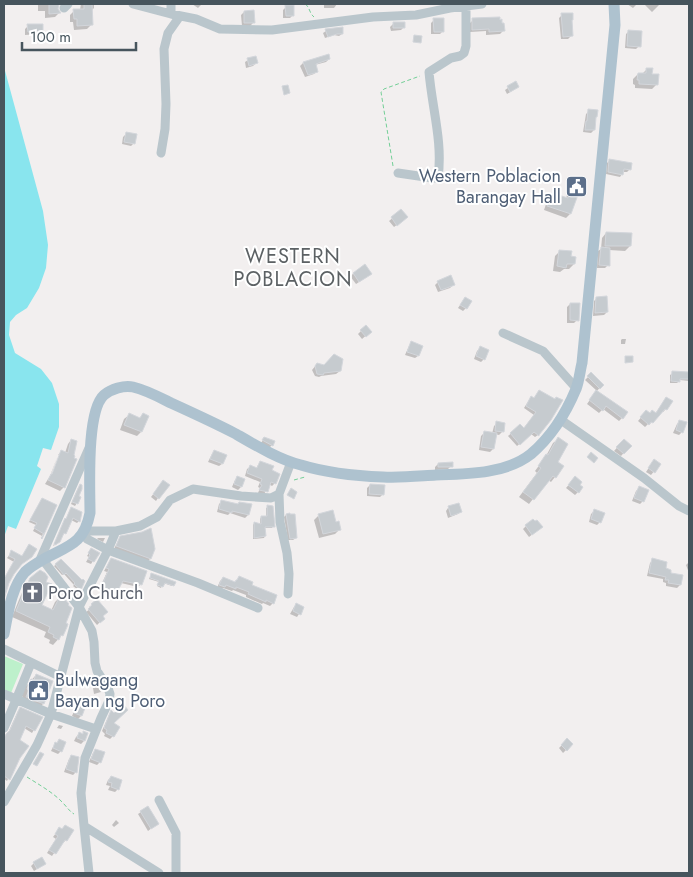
<svg xmlns="http://www.w3.org/2000/svg" width="693" height="877" viewBox="0 0 693 877" font-family="Jost,sans-serif">
	<style>
		.green { fill: #bdf0cb }
		.water { fill: #89e5ee }
		.shadow { fill: #0003 }
		.building { fill: #c6cbcf; stroke: #d3d6db }
		.lines { fill: none; stroke-linecap: round; stroke-linejoin: round }
		.path { stroke: #74cf97; stroke-width: 1; stroke-dasharray: 4 2.5; stroke-linecap: butt }
		.minor { stroke: #bac6cc; stroke-width: 9 }
		.major { stroke: #aec2cf; stroke-width: 11 }
		.labels { text-anchor: middle; dominant-baseline: central; stroke-width: 4; stroke-linejoin: round; paint-order: stroke }
		.service-label { font-size: 18px; fill: #4e5e75; stroke: #fff; text-anchor: end }
		.worship-label { font-size: 18px; fill: #5b616d; stroke: #fff; text-anchor: start }
		.quarter-label { font-size: 20px; letter-spacing: 1px; fill: #5c6164; stroke: #fff }
	</style>
	<rect width="100%" height="100%" fill="#f2efef"/>
	<path class="green" d="M4,656L23,664L11,693L4,689Z"/>
	<path class="water" d="M4,67L43,211L48,245L46,268L39,288L27,308L16,315L10,322L9,335L15,353L41,369L52,383L59,404V427L51,450L43,448L37,466L41,469L16,529L8,526L4,537Z"/>
	<path class="shadow" d="M32,4H58L57,5V11L59,13L55,17L45,18V11H38V5H32Z
		M81,4H94V8L91,11V25L87,29L74,30L73,22H70V15L74,11L80,10Z
		M192,4H202L198,8Z
		M324,4H337L334,8H324Z
		M627,4H637L633,8Z
		M647,4H658L659,5L652,12L645,5Z
		M286,7L293,15L290,18H283V10Z
		M244,12L253,23L250,26H242L241,15Z
		M562,15L570,22L571,36L568,39H561L559,18Z
		M434,20L443,31L440,34H431V23Z
		M473,20L503,31L500,34L486,35V31L470,32V23Z
		M393,24L404,27L401,30L391,31L390,27Z
		M28,26L42,31L39,34L25,35V29Z
		M342,29V34L339,36L334,35L325,38L323,33L326,31Z
		M629,31L639,46L636,49L625,48L626,34Z
		M328,56L329,59L326,62L315,65L317,71L314,74L305,77L300,66L303,63Z
		M248,60L256,63L253,66L246,68L245,62Z
		M647,69L657,84L652,89L635,88V85L633,84V79L638,74H642Z
		M515,83V89L507,94L505,90Z
		M589,111L594,118V130L591,133L583,132L586,114Z
		M126,134L134,143L131,146L122,144L123,137Z
		M610,160L630,169L627,172H623L622,174L620,177L606,174L607,163Z
		M573,182L581,192L577,196L570,214L566,218L544,210L548,198L552,194L566,199L569,186Z
		M401,211L403,220L394,227L389,221Z
		M606,233L630,246L625,251L609,250L608,265L605,268H597L598,251L601,249L602,238Z
		M560,251L570,257L574,264L569,269H564L560,272L553,271L555,256Z
		M353,274L367,277L356,284L350,276Z
		M438,282L453,285L450,288L438,292L435,285Z
		M597,298L607,312L604,315L593,316L594,301Z
		M462,302L466,308L463,311L458,308Z
		M570,304L577,320L574,323H567V307Z
		M366,326L370,332L362,339L358,334Z
		M622,339H626L625,344H621V340Z
		M412,343L418,356L415,358L405,355L409,346Z
		M480,348L484,359L481,362L474,359L477,351Z
		M317,364L324,366L340,371L336,374L321,376L319,377L315,376L312,370Z
		M673,373H689V381L680,380L677,383H670V375Z
		M591,374L602,385L597,391L585,380Z
		M537,394L538,435L535,437L531,434L517,446L508,436L520,426L523,429L534,415L524,408L529,400L531,398L534,400Z
		M594,394L622,418L619,421L603,409L599,413L587,404Z
		M666,398V409L663,412L662,411L649,425L648,424L645,427L638,421L644,414H655Z
		M143,414L141,432L137,436L120,430L124,419L129,415L139,419Z
		M680,421L682,432L679,435L673,433L677,424Z
		M497,423L504,424L502,432L499,435L495,434L493,449L490,452L479,450L481,436L484,433L492,434L494,426Z
		M264,439L272,445L269,448L260,444Z
		M558,439L555,477L551,482L548,480L529,504L519,497L537,473L535,471L546,456L553,443Z
		M71,440L64,487L60,491L45,484L50,476L58,455L49,480H51L61,455H58L61,452L65,453L68,444Z
		M624,440L630,446L621,456L614,451Z
		M215,451L222,464L219,466L208,462L212,454Z
		M260,462L270,471L275,483L272,486L269,484L266,491L264,494L258,493L260,488L258,487L260,482L245,476L247,469L250,467L256,469L258,465Z
		M652,463L660,464L651,475L646,472Z
		M438,464L451,466L448,469L435,470V467Z
		M238,478L241,487L238,490L232,487L235,480Z
		M572,481L578,492L575,495L566,488Z
		M160,485L158,498L156,501L151,497Z
		M370,485L383,494L380,497L367,496V488Z
		M80,486L77,503L75,506L71,504L78,488Z
		M639,488L643,501L640,504L632,501L636,491Z
		M42,499L56,505L42,536L33,531L36,525L29,522Z
		M222,501L237,505L248,515L245,518L230,513L228,515L217,512L219,504Z
		M458,504L461,511L458,514L448,518L446,511L448,508Z
		M268,507L273,526L272,528H264L265,536L264,538L253,539V525L254,523L260,525V519L261,517H266V508Z
		M70,510L79,521L77,523L71,520L65,533L62,535L57,544L53,546Z
		M594,511L600,522L597,525L589,522L591,514Z
		M286,515L296,538L293,540H288L284,517Z
		M319,515L335,523L340,529L335,534L319,538L314,520Z
		M526,526L538,530L529,537L523,529Z
		M105,538L103,542L97,539L98,538Z
		M121,538L150,559L148,561L114,549L118,541Z
		M91,550L93,561L91,564L86,562L89,557L87,556Z
		M12,552L19,565L13,573L5,590L4,596V578H5L14,562L7,558Z
		M111,559L141,584L138,587L121,583L112,596L99,590L107,572L104,571Z
		M653,560L680,585L677,588L666,586V583L663,582V579L647,576L650,563Z
		M61,561L80,589L78,590L73,586L74,585L64,574L62,575L54,566Z
		M689,562V573L686,565Z
		M151,575L173,585L172,586L163,583L161,588L157,586L159,582L149,579Z
		M223,578L235,583L239,578L273,603L270,606L263,603L262,604L246,597V595L233,590L232,591L223,588L221,590L217,588L220,581Z
		M31,579L41,606L51,611L55,602L60,597L62,635L53,645L49,643L50,640L44,637L46,632L12,617L25,585Z
		M97,601L101,616L103,619L97,625L86,612L90,609L89,607Z
		M297,604L303,607L299,614L297,617L290,614L294,607Z
		M36,675L43,704L37,710L21,703L23,697L21,696L25,687Z
		M94,687H98L101,692L94,694L93,688Z
		M78,706L83,709L81,716L78,719L72,716L75,709Z
		M20,709L41,718L32,733L24,728L18,741L19,757L7,781L4,779V735H6L8,733L18,711Z
		M111,712L113,736L110,739L104,736L105,734L102,731L109,715Z
		M59,725L63,726L61,729L57,728Z
		M84,733L87,734L84,741L81,744L74,741L76,737L79,734L82,735Z
		M60,740L61,751L58,754L51,751L53,747Z
		M567,740L572,744L563,753L559,748Z
		M96,750L100,762L97,765L89,762L93,753Z
		M72,756L76,772L73,775L64,772L69,759Z
		M111,777L118,789L115,792L108,790L110,786L106,785L108,780Z
		M141,812L157,824L148,831L138,814Z
		M116,820L119,823L114,827L112,825Z
		M59,829L66,840L63,843L62,842L52,856L47,853L56,839L53,837Z
		M34,863L45,864L34,871L31,866Z"/>
	<path class="building" d="M49,4H59L58,9L61,13L49,14Z
		M84,4H92L93,25L77,26V19H74L73,9H84Z
		M285,5H294V16H286Z
		M254,10L255,23H244V11Z
		M561,13H573V20H572L573,36L563,37Z
		M500,17V20L502,19V23H504L505,31L489,32V29L472,30V18Z
		M433,18H444V32H434Z
		M393,22H405V28H393Z
		M27,24H43V32H28Z
		M343,27V34H337L328,37L325,29Z
		M628,30L642,31L641,47L627,46Z
		M414,35L422,36L421,43L413,42Z
		M329,54L330,59L316,64L318,72L308,75L303,62Z
		M256,56L258,63L249,66L247,58Z
		M646,68H653L652,74H659L658,85L639,84V80H637L638,73H646Z
		M516,81L519,87L510,92L507,86Z
		M288,85L290,93L284,95L282,86Z
		M588,109L598,110L597,117H596L595,130H585L586,121H587Z
		M126,132L137,134L135,144L124,142Z
		M609,159L632,163L631,170L624,169L623,175L608,172Z
		M573,180L584,184L582,192H579L571,214L547,206L552,193L568,198Z
		M401,209L408,217L397,226L391,217Z
		M606,232L632,233L631,246H605Z
		M601,247L610,248V266L599,265Z
		M559,250L572,251L571,256L576,257L575,264H567L566,268L557,266Z
		M365,264L372,274L359,282L353,273Z
		M451,275L455,285L441,290L437,281Z
		M607,296L608,312L595,313L596,297Z
		M465,297L472,301L467,309L460,305Z
		M570,303H580L579,321L570,320Z
		M366,325L372,332L366,337L360,330Z
		M411,341L423,346L419,356L407,352Z
		M480,346L489,350L485,360L476,356Z
		M334,354L343,359L341,371L324,373L323,375L317,374L315,366L317,363L324,365Z
		M625,356H633V362L625,363Z
		M672,371L689,372V379H680V382L671,381Z
		M591,372L604,385L600,389L587,376Z
		M539,390L555,399L556,397L563,400L551,420L539,435V436L534,432L520,445L510,433L520,424L524,428L536,412L526,406L531,396L534,398Z
		M596,390L628,412L623,419L606,406L603,411L589,400Z
		M666,397L673,401L667,410L665,409L653,423L651,422L649,425L640,417L646,410L650,413L652,410L656,413Z
		M129,413L140,418L143,413L149,416L142,432L124,425Z
		M679,420L687,422L683,433L676,430Z
		M496,421L505,423L504,432L495,431Z
		M484,431L497,433L494,449L481,447Z
		M264,437L275,441L273,446L262,440Z
		M558,437L568,444L558,462L564,466L556,478L553,476L534,500L523,492L541,468L538,466L546,454L548,455Z
		M71,439L77,441L74,455L75,456L74,458L77,459L65,488L48,480L51,474H52L61,450L68,453Z
		M624,439L632,446L624,454L616,447Z
		M214,450L227,455L223,464L210,459Z
		M591,452L598,458L594,463L587,457Z
		M654,459L661,464L655,473L648,468Z
		M260,461L274,466L272,470L280,474L276,484L271,482L268,492L259,490L262,485L260,484L262,479L247,473L250,465L257,468Z
		M453,462V467H438V463Z
		M237,476L245,479L242,487L234,484Z
		M575,476L582,482L580,485L583,487L579,493L568,485Z
		M163,480L170,485L159,499L153,494Z
		M80,484L82,485V489L79,496L81,497L78,504L72,502Z
		M370,484L385,485L384,495L369,494Z
		M639,486L649,490L644,502L634,498Z
		M291,488L297,492L294,499L287,495Z
		M42,498L57,505L42,539L41,538L44,534L34,528L37,523L30,520Z
		M221,500L238,504L239,502L252,504L249,515L232,511V513L219,509Z
		M459,503L462,512L451,516L448,506Z
		M267,505L273,506L275,527H265L266,536L254,538V522L261,524V516H267Z
		M71,507L82,512L80,522L73,518L66,534L64,533L60,542L55,545L54,544L65,518L66,519Z
		M594,509L605,513L601,523L591,519Z
		M333,510L336,522L339,521L341,530L323,534L318,514Z
		M290,513V514H295L297,538L290,539L286,514Z
		M533,519L535,521L537,520L543,527L532,535L525,525Z
		M151,528L155,549L151,559L116,546L120,536L142,532Z
		M29,544L37,549L32,557L22,564L14,574L9,583L4,599V577H5L15,559L9,556L11,550L22,556Z
		M91,548L100,553L94,562L88,559L90,555L88,553Z
		M111,558L147,571L142,585L123,581L116,594L101,587L109,569L106,568Z
		M652,558L667,562L666,568L671,570V573L683,575L681,585L668,583L669,580H665L666,577L649,573Z
		M61,559L82,580L83,579L85,581L81,590L76,586L74,584L75,583L66,573L64,575L55,564Z
		M40,570L45,573L48,577L46,582L52,584L42,605L53,610L60,596L64,598L69,604L68,605L72,608L66,623L68,624L67,627L63,636L61,635L59,640L53,637L54,635L48,632L50,627L16,611L30,578Z
		M151,573L176,582L174,586L165,583L163,587L157,585L159,581L150,578Z
		M239,576L253,582L252,585L277,595L274,604L266,600V602L248,594L249,592L236,587V589L226,585L225,587L219,585L223,577L235,582L236,580H237Z
		M97,599L108,612L103,616L105,619L100,623L88,609L92,605L91,604Z
		M296,603L304,607L301,615L293,611Z
		M36,674L53,681L44,704L26,697L29,690L27,689L31,679L34,680Z
		M77,705L85,708L82,716L74,713Z
		M124,705L128,710L114,723L120,727L114,737L106,733L107,730L104,728L111,710L114,713Z
		M20,707L43,717L35,731L26,726L20,740L29,746L20,758L10,780L4,776V738L6,734L10,730Z
		M83,731L88,733L85,741L77,738L79,732L83,734Z
		M567,738L573,744L567,751L561,745Z
		M59,739L66,742L62,752L53,748L55,742L57,743Z
		M95,749L105,752L101,763L91,759Z
		M40,752L44,754L37,766L33,764Z
		M71,755L79,757L77,773L66,769Z
		M111,776L122,780L119,790L111,787L112,783L108,782Z
		M148,806L159,824L151,829L140,811Z
		M65,825L74,830L67,841L65,840L56,854L49,850L58,836L55,834L59,827L62,829Z
		M42,857L46,864L37,869L33,862Z"/>
	<g class="lines">
		<path class="path" d="M305,4C310,7 309,13 314,17
			M393,166L381,92L384,89L420,76
			M294,480L305,477
			M27,777C38,784 54,793 63,803C67,807 69,811 74,814"/>
		<path class="minor" d="M133,4L171,14L196,19L220,29L272,30L373,17L416,15L450,8L482,4
			M64,8L68,4
			M171,14V4
			M161,153L165,129L166,104L164,49L168,33L180,16
			M398,173L432,178H438C443,142 432,108 429,72L451,58L460,56L464,53L466,46V6
			M503,333L543,351L576,388
			M561,420L644,478L679,506L689,511
			M279,494L280,522L287,553L289,574L288,594
			M85,531H116
			M43,560L79,607L92,631L94,642L95,663L97,671L108,688L110,694L109,701L101,718L85,758L81,793L84,826
			M39,562L89,448
			M258,608L198,583L108,550L116,531L140,526L157,517L170,500L193,489L241,496L271,498L279,494L291,462
			M4,649L61,677
			M4,694L51,714L96,729
			M4,728L16,700L31,663
			M159,800L176,833V873
			M4,802L37,745L51,714L79,607L108,550L87,539L83,534
			M89,873L84,826L159,873"/>
		<path class="major" d="M4,634C8,614 11,588 25,572C30,567 37,563 44,559C68,546 84,544 90,513C90,488 86,411 104,395C111,389 124,385 133,387C146,390 159,397 171,403C193,413 215,423 236,434C255,445 280,460 301,465C327,473 356,476 383,477C401,478 419,476 436,475C467,474 506,474 531,454C551,437 566,413 576,389C579,381 580,371 582,363L615,25L614,4"/>
	</g>
	<defs>
		<symbol id="civic-square" viewBox="-11 -11 22 22"><rect x="-9" y="-9" width="18" height="18" rx="4" fill="#5c6f8a" stroke="#fff"/><path d="M-.6-6.5H3V-4.5H.6V-3L4-1V1h2V6H-6V1h2V-1L-.6-3ZM-1.2 2.5V6h2.4V2.5Z" fill="#fff"/></symbol>
		<symbol id="church-square" viewBox="-11 -11 22 22"><rect x="-9" y="-9" width="18" height="18" rx="4" fill="#6b7280" stroke="#fff"/><path d="M-1.2-6h2.4v3.5h3.3v2.4h-3.3V6h-2.4V-.1h-3.3v-2.4h3.3Z" fill="#fff"/></symbol>
	</defs>
	<g fill-rule="evenodd">
		<use href="#civic-square" x="564" y="174" width="25" height="25"/>
		<use href="#church-square" x="20" y="580" width="25" height="25"/>
		<use href="#civic-square" x="26" y="678" width="25" height="25"/>
	</g>
	<g class="labels">
		<g class="service-label">
			<text x="561" y="176">Western Poblacion<tspan x="561" dy="21">Barangay Hall</tspan></text>
			<text x="55" y="680" text-anchor="start">Bulwagang<tspan x="55" dy="21">Bayan ng Poro</tspan></text>
		</g>
		<g class="worship-label">
			<text x="48" y="593">Poro Church</text>
		</g>
		<g class="quarter-label">
			<text x="293" y="256">WESTERN<tspan x="293" dy="23">POBLACION</tspan></text>
		</g>
	</g>
	<rect width="693" height="877" fill="none" stroke="#47555d" stroke-width="10"/>
	<path d="M22 42v8h114v-8" fill="none" stroke="#47555d" stroke-width="2.5"/>
	<text x="30" y="42" font-size="15" fill="#47555d" stroke="#ffffff" stroke-width="4" paint-order="stroke">100 m</text>
</svg>
